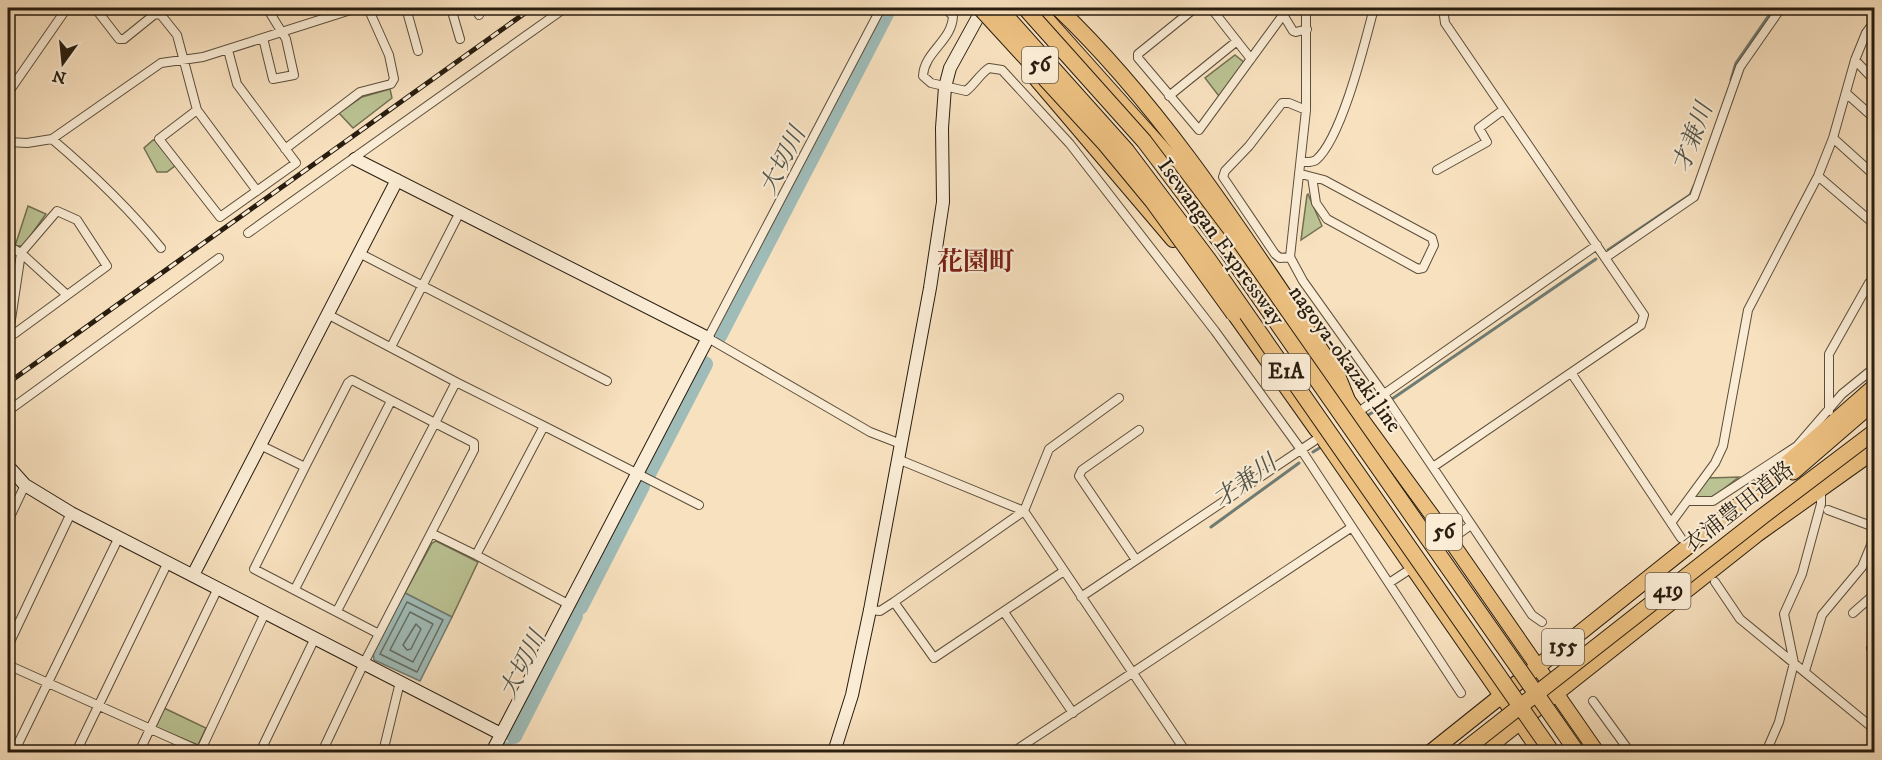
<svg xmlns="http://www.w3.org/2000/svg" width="1882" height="760" viewBox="0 0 1882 760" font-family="'IM FELL DW Pica','Noto Serif JP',serif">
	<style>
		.green { fill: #bbc394; stroke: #727052; stroke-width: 1.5 }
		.water { fill: #9fbcb8; stroke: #6f7c74; stroke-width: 1.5 }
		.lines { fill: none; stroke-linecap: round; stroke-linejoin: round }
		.shore { stroke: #646c64; stroke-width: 1.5 }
		.stream { stroke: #6f7c74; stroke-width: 3 }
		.river { stroke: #9fbcb8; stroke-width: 16 }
		.street-casing { stroke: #5c4e3b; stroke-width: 10 }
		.secondary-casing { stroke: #281d0f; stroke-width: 14 }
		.primary-casing { stroke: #281d0f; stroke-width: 16 }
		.highway-casing { stroke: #281d0f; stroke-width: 17 }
		.street { stroke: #faecd5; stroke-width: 8 }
		.secondary { stroke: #faecd5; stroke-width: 12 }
		.primary { stroke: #ecc080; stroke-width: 14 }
		.highway { stroke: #ecc080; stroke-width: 15 }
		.rail-casing { stroke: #281d0f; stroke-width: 5 }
		.rail { stroke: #faecd5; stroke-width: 3; stroke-dasharray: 9; stroke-linecap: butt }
		.highway-bridge-casing { stroke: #281d0f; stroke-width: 17; stroke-linecap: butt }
		.highway-bridge { stroke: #ecc080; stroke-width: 15 }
		.labels { text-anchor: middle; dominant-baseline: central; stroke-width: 4.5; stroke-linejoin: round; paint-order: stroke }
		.shield { fill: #faecd5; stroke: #675b4a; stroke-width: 1.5 }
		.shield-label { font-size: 21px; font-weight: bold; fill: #281d0f }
		.street-label { font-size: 22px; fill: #281d0f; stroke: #faecd5 }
		.water-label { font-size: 24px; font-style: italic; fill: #52554a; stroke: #faecd5 }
		.quarter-label { font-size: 26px; font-weight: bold; fill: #7a1f14; stroke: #faecd5 }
	</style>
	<rect width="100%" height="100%" fill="#f8e1bf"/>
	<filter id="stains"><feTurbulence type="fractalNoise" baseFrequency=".00333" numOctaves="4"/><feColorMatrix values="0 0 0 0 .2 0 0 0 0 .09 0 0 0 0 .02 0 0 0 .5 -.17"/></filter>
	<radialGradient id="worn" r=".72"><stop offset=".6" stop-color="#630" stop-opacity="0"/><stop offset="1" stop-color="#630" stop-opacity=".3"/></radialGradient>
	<path class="green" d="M1235,55L1245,63L1222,100L1205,78Z
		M390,89L392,98L353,128L339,113L362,97Z
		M153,140L159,141L176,165L167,172H157L144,148Z
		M1308,194L1322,226L1301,240L1307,195Z
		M28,206L46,214L23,246H15Z
		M1739,477L1713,497L1696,499L1695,495L1708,478Z
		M436,541L478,562L452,617L405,593L432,543Z
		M164,708L206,728L198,745L157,728L156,725Z"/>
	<path class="water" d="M405,593L452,617L420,681L374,660L373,652Z"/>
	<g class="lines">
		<path class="shore" d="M407,602L443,620L417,672L380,654Z
			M410,612L433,624L413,662L390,650Z
			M416,624L421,629L411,649L407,650L403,645Z"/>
		<path class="stream" d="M1731,80L1736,63L1774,8
			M1608,250L1690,195L1694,186
			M1392,399L1596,259
			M1365,417L1378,409
			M1313,452L1321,447
			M1211,527L1299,463"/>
		<path class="river" d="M719,336L889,8
			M647,476L705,364
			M580,607L642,486
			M514,736L575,616
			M505,752L507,750"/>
		<defs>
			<path id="street" d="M95,8L119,39H124L155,14L161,15L177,35L197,110L257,191
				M406,8L418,51
				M451,8L460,39
				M476,8L479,15
				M881,8L708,338L870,432L901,444
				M945,8L953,16C952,41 924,52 923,76L931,83L966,91C975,84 979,75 989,68L1002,70L1070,144L1215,331L1302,451L1461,693
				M1195,8L1138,54V58L1199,130L1283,15
				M1211,8L1251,59
				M1279,8L1293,31L1296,32L1307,29
				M1306,8V110L1290,257L1303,281L1383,393L1532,615L1542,622
				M1534,8L1545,10L1548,8
				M263,38L273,79L294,75L286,39L267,8
				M1855,60L1874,80
				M8,93L67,8
				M1846,93L1874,118
				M1169,96L1237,41
				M197,110L159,139L220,217L296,163L237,84L228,50
				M1833,138L1874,175
				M52,139C92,173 128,207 161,248
				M8,142L27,143L52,139L161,63L203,57L357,8
				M285,149L360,92L391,84L394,79L389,55L368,8
				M1302,162C1307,162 1311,163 1316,160C1342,138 1365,42 1374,8
				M1437,170L1487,142L1479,128L1503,110
				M1301,174L1324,180L1432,238L1434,245L1423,268L1418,269L1327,219L1316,203L1312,177
				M1818,176L1874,224
				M57,211L77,220L107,266L14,334L9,333L21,253Z
				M248,233L565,8
				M8,246L21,253L67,295
				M361,254L607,381
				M1290,257L1280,258L1275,254L1223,177L1225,171L1249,146L1282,103H1289L1306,110
				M1605,258L1694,197L1740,67L1781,8
				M329,315L456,382
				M391,347L460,212
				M1572,374L1681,538
				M1364,408L1597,245
				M8,411L219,258
				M1829,411V354L1869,283L1874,279
				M544,426L699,505
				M260,445L305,467L348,383L352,380L435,423L456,382L544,426L476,555L431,533L474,450V443L435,423L337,611
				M900,460L1024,511L1186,752
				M305,467L254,569L379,634
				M1433,467L1641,325L1644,315L1445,23L1443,8
				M1688,501H1713L1797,446L1842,394L1874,368
				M1828,510L1874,527
				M8,521L25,485
				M1671,523L1715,463L1723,446L1748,310L1818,176L1833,138L1855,60L1866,33L1874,22
				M1450,540L1471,525
				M476,555L568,604
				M1136,560L1079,476L1082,470L1139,430
				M1715,582L1740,619L1874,729
				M1389,583L1412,568
				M295,589L391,401
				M1081,597L1314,441
				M894,602L934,658L1064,571
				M870,610L880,611L894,602L1024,511L1049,449L1119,398
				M1004,612L1073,713
				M1853,613L1870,598L1874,601
				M1874,645L1871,648L1874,653
				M8,646L71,513
				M8,665L202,752
				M1805,671L1822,615L1862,567L1874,538
				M1593,701L1630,752
				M14,752L119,537
				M76,752L168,562
				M139,752L218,588
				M200,752L265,613
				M260,752L315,638
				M322,752L364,663L431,533
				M383,752L400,682
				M1013,752L1352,527
				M1766,752L1779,722L1794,663L1784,614L1802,574L1821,504V487"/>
			<path id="secondary" d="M355,159L708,338L492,752
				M8,466L25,485L71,513L501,734
				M193,575L397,180
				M834,752L852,695L870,610L930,288L943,202L942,128L945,87L950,68L983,8"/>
			<path id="primary" d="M1037,8L1172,159L1450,540L1597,752
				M1036,79L1173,240
				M1313,420L1317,430L1540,752"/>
			<path id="highway" d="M1058,8C1169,114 1251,247 1337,374L1347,399
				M1236,316L1317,430
				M1793,472L1874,402
				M1431,752L1731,512L1874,387
				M1482,752L1756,535L1874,451"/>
		</defs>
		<use href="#street" class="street-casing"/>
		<use href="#secondary" class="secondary-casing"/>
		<use href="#primary" class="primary-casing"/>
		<use href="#highway" class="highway-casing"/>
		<use href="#street" class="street"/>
		<use href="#secondary" class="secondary"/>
		<use href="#primary" class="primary"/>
		<use href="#highway" class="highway"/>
		<defs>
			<path id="rail" d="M8,383L532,8"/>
		</defs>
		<use href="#rail" class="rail-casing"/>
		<use href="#rail" class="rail"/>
		<defs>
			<path id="highway-bridge" d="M980,8L1105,144L1153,202L1234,314
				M999,8L1127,151L1209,260L1552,752
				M1025,8L1144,141L1224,247L1577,752
				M1462,752L1763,516L1874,432"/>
		</defs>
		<use href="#highway-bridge" class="highway-bridge-casing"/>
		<use href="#highway-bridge" class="highway-bridge"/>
	</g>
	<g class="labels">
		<g class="shield">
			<rect x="1022" y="47" width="36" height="36" rx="4.5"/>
			<rect x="1262" y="354" width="48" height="36" rx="4.5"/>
			<rect x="1426" y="514" width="36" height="36" rx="4.5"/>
			<rect x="1645.5" y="573" width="45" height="36" rx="4.5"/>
			<rect x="1542" y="629" width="42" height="36" rx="4.5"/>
		</g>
		<g class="shield-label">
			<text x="1040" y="65">56</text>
			<text x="1286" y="372">E1A</text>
			<text x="1444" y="532">56</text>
			<text x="1668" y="591">419</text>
			<text x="1563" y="647">155</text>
		</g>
		<g class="street-label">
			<text transform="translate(1221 242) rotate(54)">Isewangan Expressway</text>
			<text transform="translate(1345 359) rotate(54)">nagoya-okazaki line</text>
			<text transform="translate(1739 507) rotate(-38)">衣浦豊田道路</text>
		</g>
		<g class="water-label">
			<text transform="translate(1693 138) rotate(-69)">才兼川</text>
			<text transform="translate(783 161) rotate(-63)">大切川</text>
			<text transform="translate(1245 482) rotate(-36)">才兼川</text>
			<text transform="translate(523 665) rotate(-63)">大切川</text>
		</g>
		<g class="quarter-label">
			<text x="976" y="262">花園町</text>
		</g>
	</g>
	<rect width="1882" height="760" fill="none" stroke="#f8e1bf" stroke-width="30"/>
	<rect x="9" y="9" width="1864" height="742" fill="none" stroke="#281d0f" stroke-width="3"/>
	<rect x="15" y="15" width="1852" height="730" fill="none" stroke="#281d0f" stroke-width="1.5"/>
	<g transform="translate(63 63) rotate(195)" stroke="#faecd5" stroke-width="4.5" paint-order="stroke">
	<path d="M0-4.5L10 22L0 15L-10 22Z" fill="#281d0f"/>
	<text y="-9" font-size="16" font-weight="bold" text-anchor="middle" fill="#281d0f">N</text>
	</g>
	<rect width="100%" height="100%" filter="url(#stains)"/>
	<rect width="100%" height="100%" fill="url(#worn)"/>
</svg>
